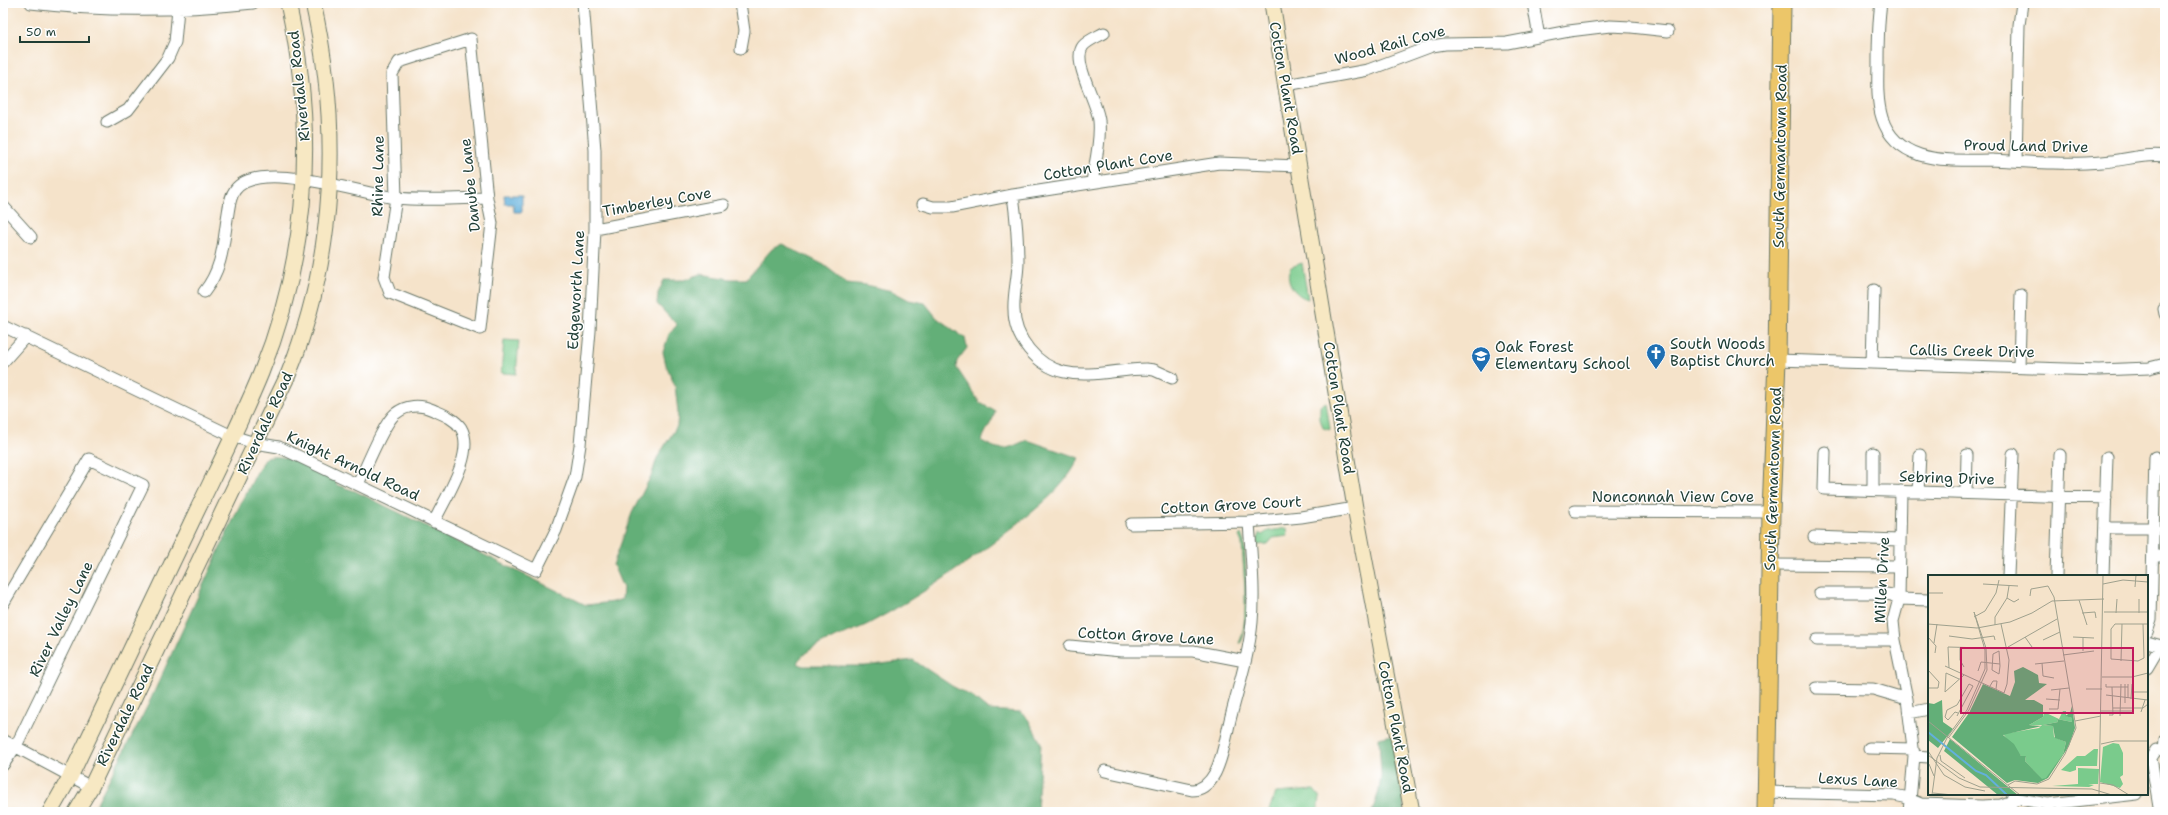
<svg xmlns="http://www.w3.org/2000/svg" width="2168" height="815" viewBox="0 0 2168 815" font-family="'Shantell Sans',sans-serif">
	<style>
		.green { fill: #7acb8c; stroke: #4c8460 }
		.forest { fill: #63af78; stroke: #417656 }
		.water { fill: #62b0dc; stroke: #407688 }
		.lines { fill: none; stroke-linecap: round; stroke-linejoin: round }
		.street-casing { stroke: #6a7768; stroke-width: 13 }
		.secondary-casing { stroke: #6a7768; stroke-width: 17 }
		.primary-casing { stroke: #6a7768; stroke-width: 19 }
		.street { stroke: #fff; stroke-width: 11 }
		.secondary { stroke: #f7e8c3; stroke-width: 15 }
		.primary { stroke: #ecc669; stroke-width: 17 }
		.labels { text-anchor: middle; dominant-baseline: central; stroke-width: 3; stroke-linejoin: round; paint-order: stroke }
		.street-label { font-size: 15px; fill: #1f3d34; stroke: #fff }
		.poi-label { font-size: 15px; fill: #1f3d34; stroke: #fff; text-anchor: start }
		.inset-river { fill: none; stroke: #62b0dc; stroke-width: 2 }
		.inset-road { fill: none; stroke: #9fa18e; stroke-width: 1 }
		.view { fill: #c2185b; fill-opacity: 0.15; stroke: #c2185b; stroke-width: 2 }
		.inset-edge { fill: none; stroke: #1f3d34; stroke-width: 2 }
	</style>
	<rect width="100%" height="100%" fill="#fff"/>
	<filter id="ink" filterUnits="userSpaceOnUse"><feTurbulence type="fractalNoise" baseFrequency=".025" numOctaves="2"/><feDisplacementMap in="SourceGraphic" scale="8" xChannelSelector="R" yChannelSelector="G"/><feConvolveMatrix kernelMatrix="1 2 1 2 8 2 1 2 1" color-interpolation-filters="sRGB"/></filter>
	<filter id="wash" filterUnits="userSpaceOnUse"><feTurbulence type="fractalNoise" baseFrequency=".012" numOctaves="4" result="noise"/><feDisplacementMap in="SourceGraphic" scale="16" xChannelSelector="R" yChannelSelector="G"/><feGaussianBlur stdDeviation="0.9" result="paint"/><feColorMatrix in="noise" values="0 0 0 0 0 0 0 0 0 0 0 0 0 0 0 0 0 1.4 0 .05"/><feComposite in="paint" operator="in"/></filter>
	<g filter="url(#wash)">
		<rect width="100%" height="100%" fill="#f5e3ca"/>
		<path class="green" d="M1302,263L1308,299C1295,296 1283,280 1291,267Z
			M504,340L519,341L516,374L501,373Z
			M1326,402L1330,429V430L1323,428L1320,419V406Z
			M1287,528L1288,536L1273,538L1268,544L1257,545L1259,533L1262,535L1268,531Z
			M1241,534L1244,542C1245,566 1252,625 1240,644L1239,643C1250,623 1243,567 1242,543L1239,536Z
			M1314,790L1320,798L1318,812H1268L1276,793Z"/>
		<path class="forest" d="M782,244L824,265L847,283L866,285L892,291L909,300L925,303L937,318L965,338L967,348L957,361L956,367L980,403L995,411C993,423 985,429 982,441C1002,453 1006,449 1027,440L1079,458C1065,488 1036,509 1011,529C967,564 920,596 870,623C852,633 806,644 797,663L803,666H865L913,660L952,686L971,696L988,710L1021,712L1028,719L1041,743L1037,812H92L148,705L238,509L258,470L266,458C290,452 314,469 335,480L337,485L355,491L586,605L613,602L622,599L623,588L613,565L632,513L652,474L657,458L677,426L678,412L675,386L666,365L663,352L669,334L677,325L657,304L658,293L664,280H684L701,274L730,279H746L772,249Z
			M1392,735L1405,812H1372L1379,791L1381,775L1379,738Z"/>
		<path class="water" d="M504,195H522V212H514L513,204H505Z"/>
	</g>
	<g filter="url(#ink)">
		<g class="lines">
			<defs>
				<path id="street" d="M31,3C105,12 179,11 253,3
					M740,3L744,31L741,48
					M1533,3L1539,37
					M1881,3C1878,23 1878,44 1878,64C1877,102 1876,140 1920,155C1942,162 1969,160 1992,160C2028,162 2066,165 2102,162C2123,161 2144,153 2165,156
					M471,39L487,198L492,223L480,329L390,293L384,277L396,198L392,74L399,62Z
					M1286,85L1368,70L1432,46L1445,44L1507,43L1569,31L1610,26L1631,27L1668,31
					M107,122L128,110L168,58L175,42L178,9
					M2016,161L2019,25L2022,3
					M1092,182C1095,163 1101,141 1099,121C1098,103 1071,61 1083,46C1088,40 1097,37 1104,33
					M1013,195C1016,217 1018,239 1018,262C1018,278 1013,294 1014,310C1014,338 1037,366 1064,372C1090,378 1119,369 1146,369L1154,370L1172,378
					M923,204L933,207H952L1013,195L1219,163L1299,166
					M3,206L31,237
					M595,229L724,205
					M204,292C222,269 223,247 227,219C229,209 229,198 235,190C258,158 362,194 396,198C425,201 457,198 487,198
					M2164,309L2165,314
					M3,326L232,436L255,443L279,447L536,570L556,530L575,477L580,445L590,331L595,229V150L583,3
					M1777,360L2099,370L2149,368L2165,364
					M3,362L26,336
					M1872,363L1874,290
					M2019,366L2021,295
					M1825,452L1824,489L2106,498
					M358,484C366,468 383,424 395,414C406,405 420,404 433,410C442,414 454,418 461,428C476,453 445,498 434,522
					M1873,490V453
					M1901,491L1899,599L1893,621L1895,640L1907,699L1914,756L1909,812
					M1918,492L1920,455
					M1966,493L1967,455
					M1575,511L1771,512
					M1131,524L1249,522L1301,517L1355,508
					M2105,528H2154
					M1814,537L1899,540
					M2153,556H2165
					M1770,565L1899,566
					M2008,576L2013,454
					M2056,576L2060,455
					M2103,576L2107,457
					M1820,593H1880L1892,595L1899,599L1929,600
					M3,604L89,459L143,485L16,746L3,765
					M2147,632L2151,620L2155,457
					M1817,640H1895
					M2147,642L2165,647
					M1070,646L1121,651H1193L1245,661
					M2147,668L2160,646
					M1816,688L1873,689L1907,699
					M1909,713L1929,709
					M3,740L91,787
					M1869,748L1913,749
					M2156,750L2151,758L2160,812
					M2164,751L2165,739
					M1914,756L1929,757
					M1105,771L1192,790C1202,790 1210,782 1215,773C1223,757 1226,737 1230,720C1238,688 1249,655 1252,622C1255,589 1251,555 1249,522
					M1767,792L1894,795L1904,797L1921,804L1982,806L2001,805L2019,799L2048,804L2137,794
					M2010,812L2013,795"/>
				<path id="secondary" d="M1272,3L1355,508L1412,812
					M50,812L70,777C111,691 152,605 193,519C216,471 241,422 261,373C310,252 316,129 288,3
					M76,812L91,787L288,375C336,257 341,127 313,3"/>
				<path id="primary" d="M1766,812L1771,512L1777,360L1782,3"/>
			</defs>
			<use href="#street" class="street-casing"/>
			<use href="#secondary" class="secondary-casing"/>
			<use href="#primary" class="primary-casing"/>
			<use href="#street" class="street"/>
			<use href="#secondary" class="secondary"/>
			<use href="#primary" class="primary"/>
		</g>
	</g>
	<defs>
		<symbol id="church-pin" viewBox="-11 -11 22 30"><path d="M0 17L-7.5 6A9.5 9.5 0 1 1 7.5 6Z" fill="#1f6fb2" stroke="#fff"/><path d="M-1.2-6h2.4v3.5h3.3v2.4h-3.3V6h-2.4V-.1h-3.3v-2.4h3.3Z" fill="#fff"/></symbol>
		<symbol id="school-pin" viewBox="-11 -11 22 30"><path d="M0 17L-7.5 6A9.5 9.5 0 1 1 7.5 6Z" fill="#1f6fb2" stroke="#fff"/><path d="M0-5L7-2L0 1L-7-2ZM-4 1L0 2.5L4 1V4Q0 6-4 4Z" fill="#fff"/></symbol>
	</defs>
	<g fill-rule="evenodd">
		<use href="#church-pin" x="1645" y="342" width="22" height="30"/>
		<use href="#school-pin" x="1470" y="345" width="22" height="30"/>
	</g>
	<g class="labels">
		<g class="street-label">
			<text transform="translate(1390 45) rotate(-15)">Wood Rail Cove</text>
			<text transform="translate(299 86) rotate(-96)">Riverdale Road</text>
			<text transform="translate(1286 88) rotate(80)">Cotton Plant Road</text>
			<text transform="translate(2026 146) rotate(1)">Proud Land Drive</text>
			<text transform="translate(1780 156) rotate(-89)">South Germantown Road</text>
			<text transform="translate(1108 165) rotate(-9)">Cotton Plant Cove</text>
			<text transform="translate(378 176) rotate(-89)">Rhine Lane</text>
			<text transform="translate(470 185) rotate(-96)">Danube Lane</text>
			<text transform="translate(657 202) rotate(-10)">Timberley Cove</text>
			<text transform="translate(576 290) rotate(-87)">Edgeworth Lane</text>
			<text transform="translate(1972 351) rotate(1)">Callis Creek Drive</text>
			<text transform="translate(1339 408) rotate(81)">Cotton Plant Road</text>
			<text transform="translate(265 423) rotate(-65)">Riverdale Road</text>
			<text transform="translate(353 466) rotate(25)">Knight Arnold Road</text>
			<text transform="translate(1947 478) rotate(2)">Sebring Drive</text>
			<text transform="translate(1773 479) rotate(-88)">South Germantown Road</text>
			<text x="1673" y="497">Nonconnah View Cove</text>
			<text transform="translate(1231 505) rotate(-3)">Cotton Grove Court</text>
			<text transform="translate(1882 580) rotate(-87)">Millen Drive</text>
			<text transform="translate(61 619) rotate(-64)">River Valley Lane</text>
			<text transform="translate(1146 636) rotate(3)">Cotton Grove Lane</text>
			<text transform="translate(125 715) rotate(-64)">Riverdale Road</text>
			<text transform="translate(1396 727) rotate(79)">Cotton Plant Road</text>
			<text transform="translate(1858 780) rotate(3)">Lexus Lane</text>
		</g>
		<g class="poi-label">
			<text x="1670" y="344">South Woods<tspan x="1670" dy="17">Baptist Church</tspan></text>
			<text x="1495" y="347">Oak Forest<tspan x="1495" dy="17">Elementary School</tspan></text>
		</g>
	</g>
	<g transform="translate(1928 575)">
		<rect width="220" height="220" fill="#f5e3ca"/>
		<path d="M135,136H138V141L144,143V147L129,144L130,147L115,150L125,151L126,162L138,167L135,179L119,203L114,205L97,186L98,181H93L75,159L111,153L114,150H101L115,142L116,137L131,144ZM185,168L191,169L195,178V200L192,202L195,209L192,213L172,207L175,172ZM166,174H170L169,191H148V195L142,197L133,195L149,181H157ZM150,193L171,194L170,209H160L166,210L161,212L124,211L150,209Z" fill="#7acb8c"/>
		<path d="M95,92L110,100L111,108L119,109L97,125H106L115,130V142L101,150L114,151L75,160L86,169L93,181H98L97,186L114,204L118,203L135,179L138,167L127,163L125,151L115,150L130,147L129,144L144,147V143L137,141L142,138L144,131L147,153L141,171L120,203L110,208L87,205L79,208L24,162L41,138L55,109L82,121L87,107L86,96ZM14,125L15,147L25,154L10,173L0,165V128L6,129ZM22,164L90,220H70L16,176Z" fill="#63af78"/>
		<path class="inset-river" d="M0,157L48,196L58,200L79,220"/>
		<path class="inset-road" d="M55,9L90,11M175,9L195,5L220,7M207,12L208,0M0,18H15M79,23L86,27L91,24M211,24V38M151,25L159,50M176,37H220M154,38L167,37L168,43M188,38L189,24M46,42L57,36L68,18L71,5M0,49L49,53L82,47L104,38L124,26L176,24M215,49L216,83M67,50V42L79,23L81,11M21,61L44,64L66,61L67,65M0,62L8,71L7,78M97,62L104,72M145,62L166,63M115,65L132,57M6,68L9,49M80,72L129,44M32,73V85L36,92M71,76L72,91L71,99L64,95L65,79ZM155,76V63M135,80L166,76M216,83L210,86L183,84V54L187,49H220M193,86L194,49M114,88L115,101L126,103M107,89L136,86M17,91L76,118L79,109L81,85L73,49M21,93L20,72L57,73M0,95L11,107L10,113H0M50,96L53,87L72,89M174,102H204L220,98M178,109V112H200M197,109V128M62,111L65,106H69L68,114M158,114H174M123,115L141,113M17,117L18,98L31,104M17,117L36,100M204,117H220M178,120L220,125M200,123V109M118,124L132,125M203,124L204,109M185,133H215L220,129M121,134H130L132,114M173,136H204M213,137L217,125M181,140H185L184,112M29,141L45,111L41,109L29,130L19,135L17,142L20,145L27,137L30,138M192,141L193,109M0,146L92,220M147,146L173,141M20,161L39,135L57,94V75L46,37L58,73L59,95L41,135L21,162M173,169L187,166H220M0,176L16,200L37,212L57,216M0,180L31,203L52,212L164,214L184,220M12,180L13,186L37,203M1,189L6,201M172,208L185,210L201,220M80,210L87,206L109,209L121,204L137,179L148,153L126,22L120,11L103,14L102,21M5,218L25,220M4,220L9,183L20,161M171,220L175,0"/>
		<path class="view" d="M33,73H205V138H33Z"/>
		<rect width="220" height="220" class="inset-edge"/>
	</g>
	<rect width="2168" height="815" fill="none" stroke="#fff" stroke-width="16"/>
	<path d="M20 36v6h69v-6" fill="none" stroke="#1f3d34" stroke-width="2"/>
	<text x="26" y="36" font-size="12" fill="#1f3d34" stroke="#ffffff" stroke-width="3" paint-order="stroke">50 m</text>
</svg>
